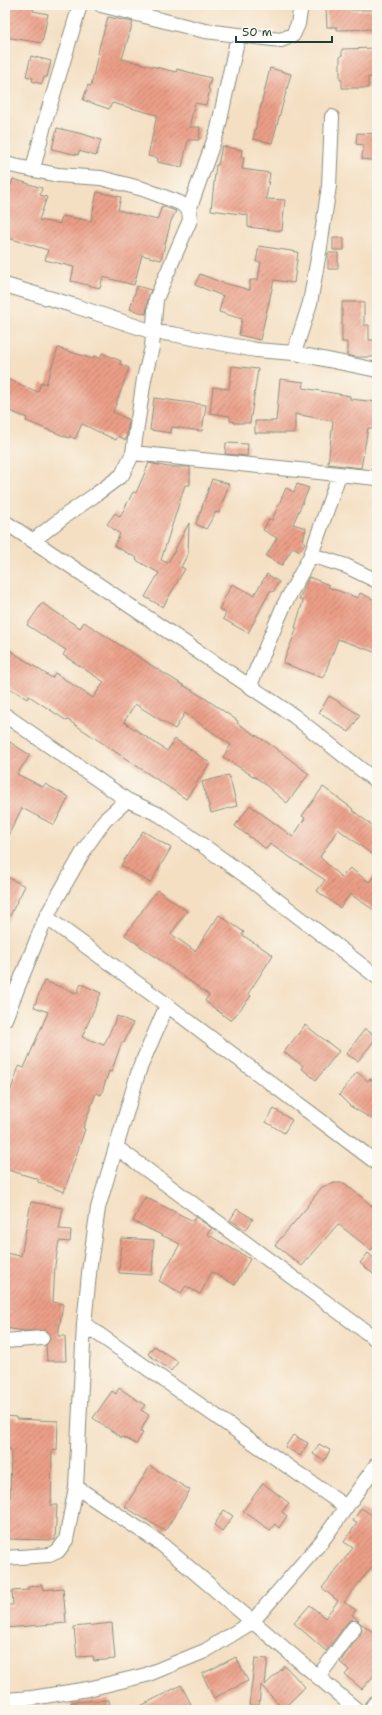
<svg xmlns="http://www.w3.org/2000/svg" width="382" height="1715" viewBox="0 0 382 1715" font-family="'Shantell Sans',sans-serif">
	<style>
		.building { fill: url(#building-hatch) }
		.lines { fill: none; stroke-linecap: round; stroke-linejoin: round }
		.minor-casing { stroke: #8a8e7c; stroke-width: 16 }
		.minor { stroke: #fff; stroke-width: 14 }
	</style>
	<defs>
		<pattern id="building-hatch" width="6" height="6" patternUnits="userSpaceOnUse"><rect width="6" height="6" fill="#eb9e87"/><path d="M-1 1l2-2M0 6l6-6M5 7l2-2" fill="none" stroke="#be826f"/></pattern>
	</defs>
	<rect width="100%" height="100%" fill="#fbf7ec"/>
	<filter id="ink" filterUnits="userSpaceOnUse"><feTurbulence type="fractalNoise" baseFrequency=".025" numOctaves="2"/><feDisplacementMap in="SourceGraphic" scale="8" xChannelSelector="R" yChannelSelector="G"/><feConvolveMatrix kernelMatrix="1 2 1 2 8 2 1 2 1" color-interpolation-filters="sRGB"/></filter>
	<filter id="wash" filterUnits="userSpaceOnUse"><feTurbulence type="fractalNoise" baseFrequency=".012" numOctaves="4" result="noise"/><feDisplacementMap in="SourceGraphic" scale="16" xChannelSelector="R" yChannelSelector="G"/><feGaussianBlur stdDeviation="0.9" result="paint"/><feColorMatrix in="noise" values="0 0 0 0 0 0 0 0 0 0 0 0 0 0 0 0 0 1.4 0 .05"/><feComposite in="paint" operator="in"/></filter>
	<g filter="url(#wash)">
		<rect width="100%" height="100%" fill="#f4dfc3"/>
		<g id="blocks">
			<path class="building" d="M8,5H34L33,11L48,14L42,43L5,37V20Z
				M330,5H351V10H377V29L337,30V27H327L326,8H330Z
				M108,17L133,22L122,59L176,72L177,69L211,78L208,89L210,90L206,105L195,103L189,127H200L199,140H188L182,167L157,162L158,158L148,156L157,115L112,103L109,109L83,100L88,85L91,86L100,44Z
				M377,48V77H368V88H342V80H340V56H342V49Z
				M31,56L51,61L47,77H44L42,84L32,81L33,78L26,76Z
				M270,68L291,74L272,143L253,139Z
				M57,128L83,134L101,140L96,156L79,151L78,155L52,149Z
				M357,133L377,134V161L362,159L363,145L356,144Z
				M222,146L242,150L241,157H244L242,169L270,173L266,199L285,200L282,231L248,227V215L211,210L216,165H218Z
				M13,179L42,188L40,195L47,197L39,220L60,224L62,216L91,221L97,192L121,197L118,210L157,220L162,206L176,211L171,221L161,260L142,255L134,285L103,277L100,288L71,281L74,267L45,260L48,250L5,237V183L11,185Z
				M333,238H344V250H333Z
				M259,246L298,252L294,283L274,280L260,340L239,335L242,319L219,312L223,296L195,285L200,274L220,282L250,290V280H258L261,262H256Z
				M328,253H338V269H328Z
				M137,286L151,290L148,298L146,314L130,309Z
				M342,302H364V325H369V340H377V357H355L347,355V342H342Z
				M58,348L93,359L94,356L100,359L102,353L121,361L120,364L129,368L113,412L129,420L126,440L118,436L116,440L82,424L75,439L70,436L69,438L26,421L27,418L5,409V378L38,392L41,382L46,384Z
				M232,366L258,369L250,423H234L233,421H230V416L210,413L213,387L229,389Z
				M280,379L304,382L303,388L350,396V399L377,402V429L368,428L361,468L328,464L333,421L295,414V433H255V421H276Z
				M154,398L206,405L202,431L172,427L171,433L150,430Z
				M226,443L248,444L247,456L225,454Z
				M149,463L168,467H190V485H185L161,560L168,563L189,523L188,554L181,567L185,569L163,607L145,597L159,573L136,560L137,558L114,546L120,534L107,524L115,513L120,517L133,492L136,493Z
				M212,479L229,484L219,513L216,512L206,529L196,524Z
				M297,484L309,488L293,524L306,528L303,541L305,543L300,551L293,547L282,565L266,556L277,538L263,530L269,519L272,520L286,488L294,492Z
				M267,574L279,582L273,592L270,591L248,633L223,619L226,613L219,609L232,584L254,595Z
				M309,577L329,585L328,587L358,598L360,593L377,601V653L338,639L323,678L283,663L297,628H295L303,601L299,599Z
				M42,603L80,628L84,622L165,674L206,699L238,721L237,723L274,747L309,774L287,803L261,781L223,757L231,745L185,713L175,729L135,704L124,722L167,751L175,739L210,763L186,799L68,720L67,721L29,696L27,699L5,685V647L52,678L55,673L93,698L104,682L63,655L66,650L27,625Z
				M329,696L360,715L349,732L319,713Z
				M5,739L30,755L17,774L43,787L45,784L69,797L54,825L22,808L5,842Z
				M229,775L237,806L211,813L202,782Z
				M323,787L353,809L352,810L377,829V858L338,829L320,857L341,877L350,868L369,882L377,872V912L350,894L340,908L317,891L325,880L270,844L266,849L235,826L250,805L293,837L305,818L302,816Z
				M143,831L171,848L150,883L121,865Z
				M5,876L25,886L5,925Z
				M157,890L187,911L171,934L195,951L219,915L244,932L242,935L273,955L248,994L251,996L231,1021L205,1001L209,995L125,935Z
				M44,981L77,993L81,984L101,993L82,1037L104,1045L117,1016L133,1023L124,1043L122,1042L111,1072L109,1071L101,1095L96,1093L83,1128L85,1129L64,1192L38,1182V1179L5,1169V1134L8,1125L5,1124V1117L8,1108L5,1107L19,1066L24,1068L48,1012L34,1007Z
				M305,1025L339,1051L316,1080L301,1068L303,1066L284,1052Z
				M365,1029L377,1037L358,1061L346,1054Z
				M357,1072L368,1081L370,1079L377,1084V1122L350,1106L339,1095Z
				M274,1109L292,1120L284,1133L266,1122Z
				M335,1183H344L377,1210V1242L371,1250L338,1224L302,1266L275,1245L308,1206H307L322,1187Z
				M145,1197L193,1221L196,1217L212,1228L207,1234L250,1259L235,1285L212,1272L200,1294L186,1286L181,1293L159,1281L180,1244L133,1221Z
				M31,1202L63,1208L59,1229L71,1230L70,1242L59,1241L55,1265L53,1302L63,1304L58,1336H65L66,1361H47L46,1345L50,1338L46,1331H24L5,1328V1253L21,1256Z
				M237,1209L253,1219L246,1230L230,1220Z
				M121,1238L154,1240L152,1275L119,1273Z
				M368,1253L377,1261V1277L360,1263Z
				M154,1346L178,1362L171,1371L148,1354Z
				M119,1388L145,1405L141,1410L149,1415L140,1432L143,1433L136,1444L123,1437L122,1438L93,1418L112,1391L116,1394Z
				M5,1416L16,1417V1419L58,1421L57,1451L52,1450L51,1505H57L55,1540L5,1539V1503H10L11,1449H5Z
				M293,1435L308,1443L300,1456L285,1447Z
				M319,1444L330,1450L324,1461L313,1454Z
				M150,1466L190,1490L165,1531L125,1507Z
				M263,1483L289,1503L282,1512L287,1516L279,1528L275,1524L270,1530L243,1511Z
				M361,1508L377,1518V1560L344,1602L356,1610L352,1615L359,1621L351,1620L347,1623L326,1651L294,1623L310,1605L325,1618L338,1601L322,1588L353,1548L344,1542L357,1523L353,1521Z
				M224,1510L233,1516L222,1531L214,1525Z
				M42,1585L43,1590L63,1588L66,1623L5,1628V1605H13L12,1591L28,1590V1587Z
				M359,1622L377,1635V1672L362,1689L345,1675L349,1670L340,1662L361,1633L362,1629Z
				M112,1623L115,1659L94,1661L93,1656L77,1657L74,1627Z
				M236,1657L248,1681L214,1698L202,1674Z
				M255,1658L268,1659L265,1685L285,1666L305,1687L283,1709L261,1685L259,1706L249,1705Z
				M181,1685L194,1710H133Z
				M109,1700L110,1710H72L71,1702Z"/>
		</g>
	</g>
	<g filter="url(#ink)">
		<use href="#blocks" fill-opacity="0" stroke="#8a8e7c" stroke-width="1"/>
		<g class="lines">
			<defs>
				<path id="minor" d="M101,5L205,31L281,40L293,35L298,24L301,5
					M5,164L58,175L101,178L143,189L180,203L189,210
					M33,169L44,125L80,5
					M5,285L72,305L153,332L172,334L256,350L294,353L377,370
					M294,353L310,303L320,247L329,186L332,117
					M133,453L377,478
					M5,522L294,716L377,782
					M34,540L66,515L95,495L122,475L133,453L144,379L152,347L156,299L190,220L189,210L218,129L238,36
					M311,555L346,566L377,581
					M250,685L284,605L311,555L339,475
					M5,715L127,800L160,815L243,874L377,977
					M46,917L167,1005L377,1163
					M5,1019L46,917L86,847L104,821L127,800
					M116,1147L377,1340
					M84,1324L346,1507
					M5,1341L42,1338
					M76,1487L160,1543L357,1710
					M5,1558L49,1555L58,1551L66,1540L76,1487L84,1324L90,1264L98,1208L139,1070L167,1005
					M318,1677L354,1628
					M5,1700L32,1698L88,1689L146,1675L205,1651L252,1622L322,1541L377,1464
					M370,1710L377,1701"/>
			</defs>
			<use href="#minor" class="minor-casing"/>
			<use href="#minor" class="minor"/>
		</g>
	</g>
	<rect width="382" height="1715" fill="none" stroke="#fbf7ec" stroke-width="20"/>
	<path d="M236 36v6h96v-6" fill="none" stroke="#1f3d34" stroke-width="2"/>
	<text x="242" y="36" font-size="12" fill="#1f3d34" stroke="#fbf7ec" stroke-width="3" paint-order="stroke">50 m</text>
</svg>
